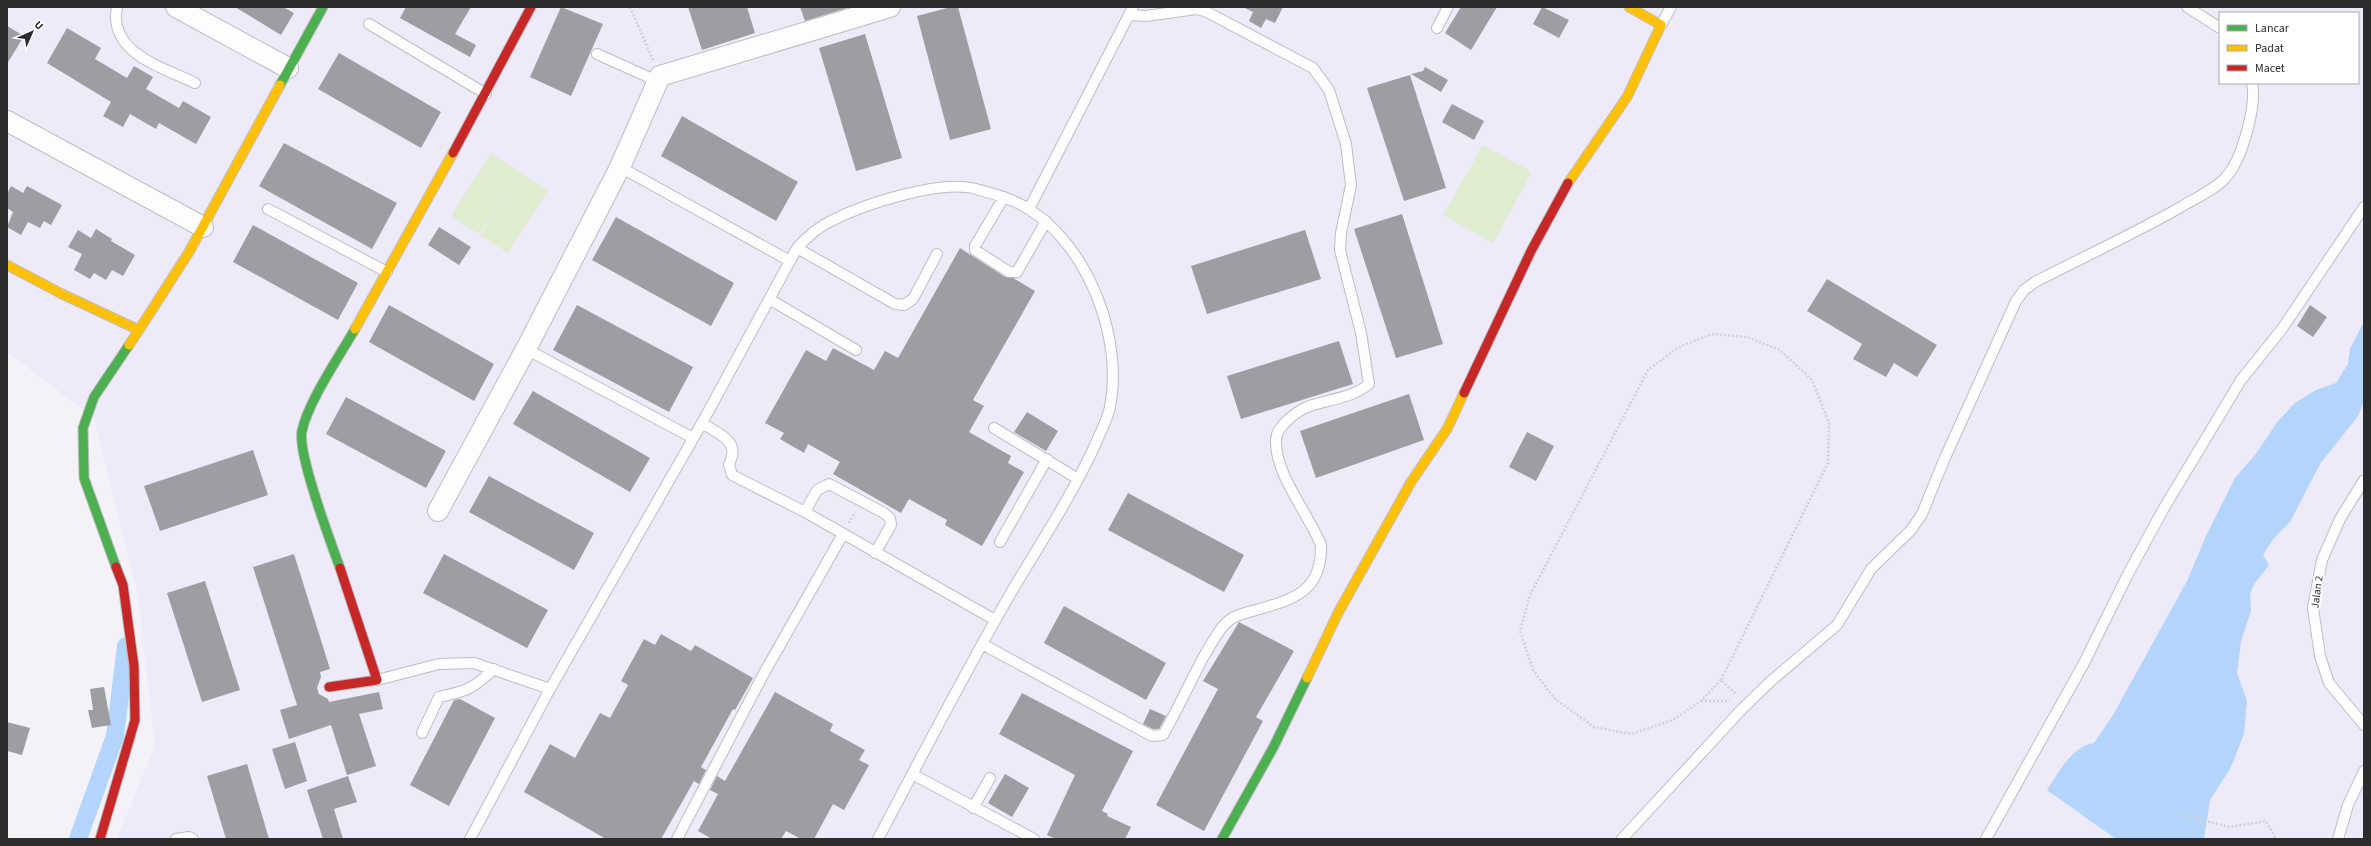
<svg xmlns="http://www.w3.org/2000/svg" width="2371" height="846" viewBox="0 0 2371 846" font-family="'Source Sans 3',sans-serif">
	<style>
		.education { fill: #eeeaf9; fill-rule: evenodd }
		.green { fill: #dfedd1 }
		.water { fill: #b3d4fb }
		.lines { fill: none; stroke-linecap: round; stroke-linejoin: round }
		.canal { stroke: #b3d4fb; stroke-width: 18 }
		.building { fill: #9e9da1 }
		.lane-casing { stroke: #bebdc1; stroke-width: 12 }
		.street-casing { stroke: #bebdc1; stroke-width: 22 }
		.fast-casing { stroke: #bebdc1; stroke-width: 11 }
		.slow-casing { stroke: #bebdc1; stroke-width: 11 }
		.jam-casing { stroke: #bebdc1; stroke-width: 11 }
		.path { stroke: #d3d2d5; stroke-width: 2.5; stroke-dasharray: 2 2; stroke-linecap: butt }
		.lane { stroke: #fdfdfe; stroke-width: 10 }
		.street { stroke: #fdfdfe; stroke-width: 20 }
		.fast { stroke: #4caf50; stroke-width: 9 }
		.slow { stroke: #ffc107; stroke-width: 9 }
		.jam { stroke: #c62828; stroke-width: 9 }
		.labels { text-anchor: middle; dominant-baseline: central; stroke-width: 4; stroke-linejoin: round; paint-order: stroke }
		.street-label { font-size: 11px; fill: #2c2b2e; stroke: #fff }
	</style>
	<rect width="100%" height="100%" fill="#f4f2f8"/>
	<path class="education" d="M7,7H2364V839H117L155,745L138,596L94,418L7,352ZM2220,13H2358V83H2220Z"/>
	<path class="green" d="M1483,145L1532,172L1493,243L1443,215Z
		M491,153L520,172L479,234L451,216Z
		M520,172L548,190L508,253L480,235Z"/>
	<path class="water" d="M2364,321V401L2358,416L2320,464L2290,522L2274,538L2263,555L2269,565L2255,583L2250,594L2251,611L2241,641L2237,673L2247,701L2244,734L2230,769L2210,800L2204,839H2116L2047,790C2059,772 2072,746 2094,743L2113,715L2187,581L2206,536L2235,478L2255,455L2278,421L2295,403L2316,390L2336,383L2348,364L2350,349Z"/>
	<g class="lines">
		<path class="canal" d="M78,839L115,736L126,646"/>
	</g>
	<path class="building" d="M235,7H283L294,13L281,35Z
		M406,7H471L455,34L476,45L470,57L400,18Z
		M561,7L603,24L571,96L530,77Z
		M688,7H747L755,33L702,50Z
		M800,7H847V8L805,21Z
		M951,7H958L991,129L950,140L917,16Z
		M1243,7H1283L1275,23L1266,19L1261,28L1249,21L1253,12Z
		M1461,7H1497L1471,50L1445,33Z
		M1542,7L1569,20L1559,38L1533,24Z
		M7,26L24,36L7,64Z
		M67,28L101,48L95,59L127,78L134,66L153,77L146,89L179,108L183,101L211,117L196,144L159,123L156,129L130,114L123,127L103,116L111,102L47,63Z
		M865,34L902,158L856,171L819,48Z
		M339,53L441,112L421,148L318,89Z
		M1425,67L1448,80L1441,92L1411,74L1423,71Z
		M1410,75L1446,188L1404,201L1367,88Z
		M1452,104L1484,121L1474,140L1442,122Z
		M682,116L798,182L776,221L661,156Z
		M284,143L397,203L372,249L259,186Z
		M11,186L23,193L27,186L62,205L51,225L44,221L40,228L28,222L21,235L7,227L13,212L7,208V194Z
		M1402,214L1443,344L1396,358L1354,229Z
		M616,217L734,283L711,326L592,260Z
		M253,225L358,283L338,320L233,262Z
		M439,227L471,247L459,265L428,245Z
		M96,229L112,239L111,241L135,255L123,276L112,270L106,280L94,273L90,279L74,270L82,254L68,247L78,230L91,238Z
		M1305,230L1321,279L1207,314L1191,266Z
		M960,248L1005,277L1013,278L1035,291L973,400L984,406L969,432L1011,456L1008,463L1024,472L982,546L945,525L947,520L909,499L901,513L833,474L840,462L808,444L804,453L780,439L784,433L765,423L806,350L826,361L833,348L874,370L885,351L898,358Z
		M1827,279L1937,345L1917,377L1894,363L1886,377L1853,359L1862,344L1807,311Z
		M389,305L494,364L474,401L369,342Z
		M577,305L693,367L669,412L553,350Z
		M2310,305L2327,317L2313,337L2297,326Z
		M1339,341L1353,384L1241,419L1227,376Z
		M533,391L650,458L630,492L513,424Z
		M1409,394L1424,440L1316,478L1300,431Z
		M346,397L446,451L426,488L326,434Z
		M1027,412L1058,431L1046,451L1014,432Z
		M1527,432L1554,446L1536,481L1509,467Z
		M253,450L268,495L160,531L144,486Z
		M489,476L594,533L574,570L469,512Z
		M1128,493L1244,555L1224,592L1108,530Z
		M294,554L330,669L320,672L321,677L317,688L319,694L328,699L329,702L379,692L383,709L359,714L376,766L347,775L331,725L289,739L280,710L297,705L253,567Z
		M444,554L548,610L527,648L423,593Z
		M205,581L240,690L202,702L167,593Z
		M1064,606L1166,663L1146,700L1044,643Z
		M1239,622L1294,651L1256,717L1263,721L1204,831L1156,805L1218,689L1203,681Z
		M661,634L691,651L695,645L753,678L735,710L733,709L701,767L706,770L699,784L694,781L661,839H606L524,792L550,744L575,758L600,713L610,718L628,685L621,681L644,639L655,645Z
		M104,687L111,725L92,728L88,710H93L90,689Z
		M775,692L833,724L830,731L865,750L859,760L869,765L844,810L833,804L814,839H801L786,831L781,839H712L698,831L718,794L710,790L717,776L725,781Z
		M1022,693L1133,751L1102,811L1108,814L1107,816L1131,827L1125,839H1056L1047,835L1075,775L999,734Z
		M460,699L495,718L449,806L410,785L454,700Z
		M1150,709L1166,716L1159,729H1153L1143,724Z
		M7,722L30,728L22,755L7,751Z
		M295,742L307,781L285,789L272,749Z
		M247,764L269,839H226L207,776Z
		M1005,774L1029,788L1012,817L988,803Z
		M348,776L357,802L334,809L343,839H323L307,790Z"/>
	<g class="lines">
		<defs>
			<path id="lane" d="M117,7C108,53 162,67 195,83
				M2187,7L2220,28
				M369,24L486,94
				M1661,25L1671,7
				M1437,28L1448,7
				M597,54L657,81
				M620,167L790,261
				M1004,197L975,246V250L1009,272H1017L1046,221
				M268,209L387,272
				M1029,209L1133,7
				M797,248L895,304L904,305L913,299L937,254
				M769,299L856,350
				M526,349L693,438
				M702,423C720,435 741,441 729,464L732,475L805,512L995,620
				M994,428L1078,479
				M2364,480L2340,519L2322,560L2313,608L2320,656L2329,683L2364,725
				M805,512L817,490L829,484L884,513L890,518L891,525L875,553
				M1000,542L1047,459
				M982,644L1152,736L1163,735C1178,709 1190,682 1204,656C1210,646 1217,632 1226,623C1234,615 1245,613 1256,610C1295,599 1322,591 1321,545C1308,513 1274,473 1276,439C1277,426 1296,412 1307,407C1328,399 1351,399 1369,384L1361,333L1340,250L1341,233L1351,185L1346,144L1329,90L1313,68L1205,11L1196,9L1146,16L1129,15
				M377,680L439,664L474,663L550,689
				M422,733L439,697C467,691 473,689 494,669
				M912,774L1034,839
				M973,808L990,778
				M176,839L189,837L193,839
				M470,839L550,689L702,423L797,248C807,237 818,227 831,221C864,204 941,179 976,189C994,194 1014,199 1030,210C1090,248 1125,343 1109,411C1106,422 1100,433 1096,443C1073,494 1041,542 1012,591C965,672 922,756 878,839
				M677,839L763,675L843,534
				M1622,839L1742,709L1771,681L1837,625L1871,569L1911,530L1922,514L1944,460L2016,301L2024,290L2035,282C2084,257 2133,234 2181,207C2195,198 2215,190 2226,177C2242,160 2257,105 2252,83
				M1986,839L2084,663L2128,574L2164,508L2241,380L2282,329L2364,207
				M2338,839L2348,805L2364,771"/>
			<path id="street" d="M176,7L288,68
				M7,121L203,227
				M438,511L526,349L620,167L660,76L890,7"/>
			<path id="fast" d="M280,85L323,7
				M116,567L84,478L83,428L94,397L129,345
				M340,568C331,543 297,453 302,431C308,402 339,357 355,329
				M1222,839L1273,748L1307,678"/>
			<path id="slow" d="M1568,183L1627,97L1661,25L1629,7
				M7,265L62,294L139,330L129,345
				M355,329L453,153
				M139,330L189,252L280,85
				M1307,678L1338,613L1411,482L1447,429L1464,393"/>
			<path id="jam" d="M453,153L531,7
				M1464,393L1531,251L1568,183
				M329,687L377,680L340,568
				M100,839L135,720L134,666L123,585L116,567"/>
		</defs>
		<use href="#lane" class="lane-casing"/>
		<use href="#street" class="street-casing"/>
		<use href="#fast" class="fast-casing"/>
		<use href="#slow" class="slow-casing"/>
		<use href="#jam" class="jam-casing"/>
		<path class="path" d="M630,7L653,60
			M849,523L855,512
			M1721,680L1701,701L1673,720L1631,734L1594,727L1554,698L1533,670L1520,631L1530,595L1648,370L1679,347L1712,334L1747,337L1780,350L1812,380L1829,423L1828,463L1721,680L1737,695
			M1701,701H1730
			M2177,814L2230,827L2266,821L2276,839"/>
		<use href="#lane" class="lane"/>
		<use href="#street" class="street"/>
		<use href="#fast" class="fast"/>
		<use href="#slow" class="slow"/>
		<use href="#jam" class="jam"/>
	</g>
	<g class="labels">
		<g class="street-label">
			<text transform="translate(2317 592) rotate(-82)">Jalan 2</text>
		</g>
	</g>
	<rect width="2371" height="846" fill="none" stroke="#2c2b2e" stroke-width="16"/>
	<rect x="2219" y="12" width="140" height="72" fill="#ffffff" stroke="#abaaab"/>
	<rect x="2227" y="25" width="20" height="6" fill="#4caf50" stroke="#abaaab"/>
	<text x="2255" y="32" font-size="12" fill="#2c2b2e">Lancar</text>
	<rect x="2227" y="45" width="20" height="6" fill="#ffc107" stroke="#abaaab"/>
	<text x="2255" y="52" font-size="12" fill="#2c2b2e">Padat</text>
	<rect x="2227" y="65" width="20" height="6" fill="#c62828" stroke="#abaaab"/>
	<text x="2255" y="72" font-size="12" fill="#2c2b2e">Macet</text>
	<g transform="translate(32 32) rotate(45)" stroke="#ffffff" stroke-width="3" paint-order="stroke">
	<path d="M0-3L7 15L0 10L-7 15Z" fill="#2c2b2e"/>
	<text y="-6" font-size="11" font-weight="bold" text-anchor="middle" fill="#2c2b2e">U</text>
	</g>
</svg>
